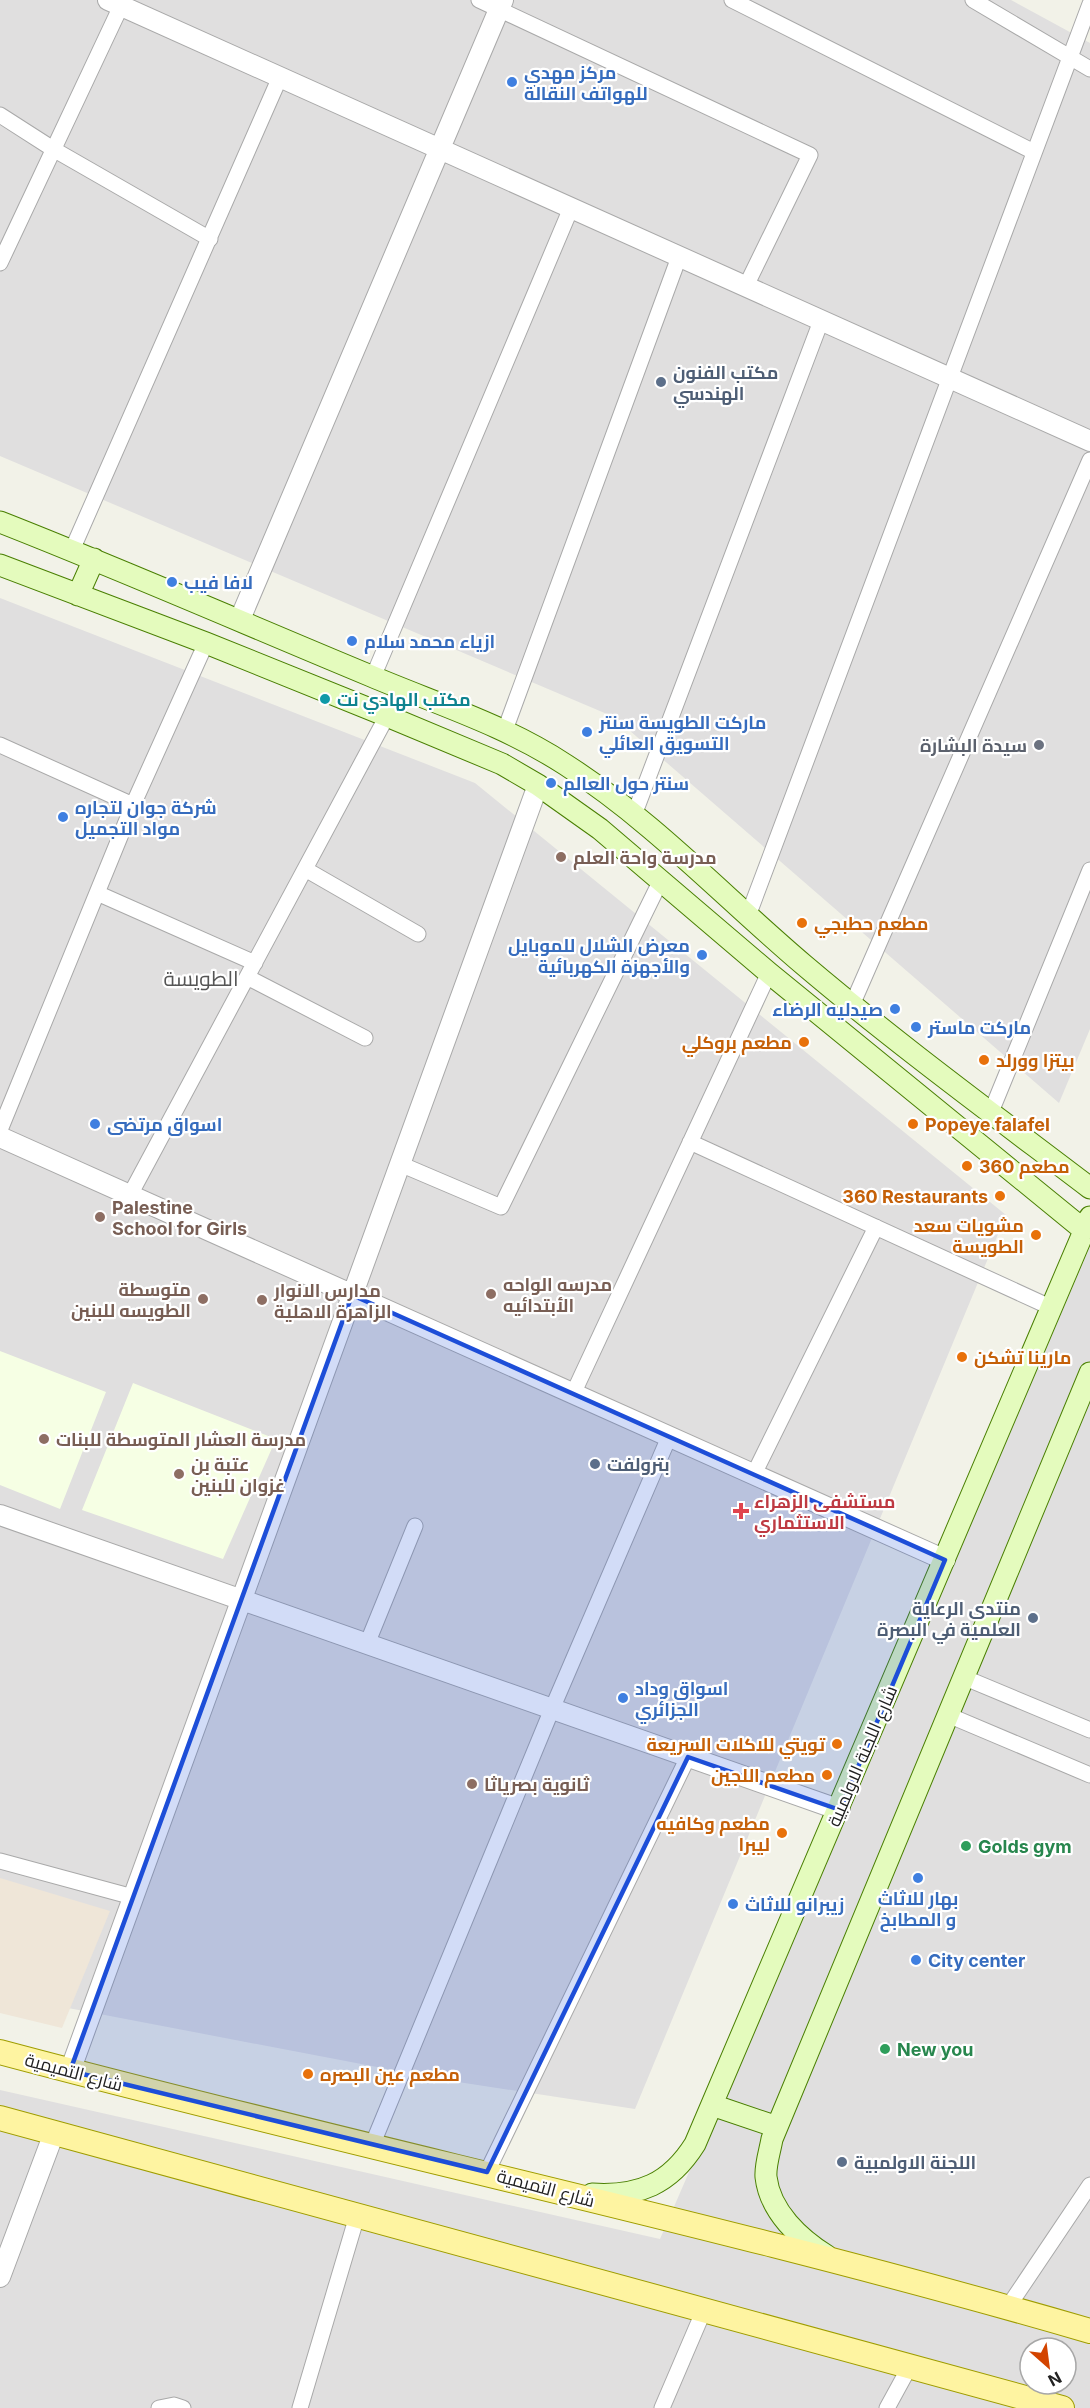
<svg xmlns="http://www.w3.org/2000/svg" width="1090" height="2408" viewBox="0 0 1090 2408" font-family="Inter,Cairo,sans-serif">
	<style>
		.residential { fill: #e0dfdf; fill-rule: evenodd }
		.education { fill: #f6ffe4 }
		.military { fill: #efe6d8 }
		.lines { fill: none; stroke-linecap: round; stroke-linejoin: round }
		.minor-casing { stroke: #a9a9a9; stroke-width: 17 }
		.tertiary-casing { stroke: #a9a9a9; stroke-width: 22 }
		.secondary-casing { stroke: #497f02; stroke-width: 23 }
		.primary-casing { stroke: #9f9d00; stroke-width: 26 }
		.minor { stroke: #fff; stroke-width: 15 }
		.tertiary { stroke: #fff; stroke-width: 20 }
		.secondary { stroke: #e4fbbd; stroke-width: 21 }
		.primary { stroke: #fef4a1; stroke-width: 24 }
		.marked { fill: #1d4ed8; fill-opacity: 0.2; stroke: #1d4ed8; stroke-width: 4.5; stroke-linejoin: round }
		.shop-dot { fill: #3f7fe0; stroke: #fff; stroke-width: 2 }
		.service-dot { fill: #5c6f8a; stroke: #fff; stroke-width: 2 }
		.culture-dot { fill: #0f9aa8; stroke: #fff; stroke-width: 2 }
		.worship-dot { fill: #6b7280; stroke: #fff; stroke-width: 2 }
		.education-dot { fill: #8d6e63; stroke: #fff; stroke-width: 2 }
		.food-dot { fill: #e8710a; stroke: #fff; stroke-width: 2 }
		.health-dot { fill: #e0444e; stroke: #fff; stroke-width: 2 }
		.leisure-dot { fill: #2e9e5b; stroke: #fff; stroke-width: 2 }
		.labels { text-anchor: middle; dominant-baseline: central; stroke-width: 4.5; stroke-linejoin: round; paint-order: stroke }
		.shop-label { font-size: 18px; font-weight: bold; fill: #366cbe; stroke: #fff; text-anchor: start }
		.service-label { font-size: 18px; font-weight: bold; fill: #4e5e75; stroke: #fff; text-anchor: start }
		.culture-label { font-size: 18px; font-weight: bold; fill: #0d838f; stroke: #fff; text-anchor: start }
		.worship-label { font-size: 18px; font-weight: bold; fill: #5b616d; stroke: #fff; text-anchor: end }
		.education-label { font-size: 18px; font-weight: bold; fill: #785e54; stroke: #fff; text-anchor: start }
		.food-label { font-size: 18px; font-weight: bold; fill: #c56008; stroke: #fff; text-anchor: start }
		.health-label { font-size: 18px; font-weight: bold; fill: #be3a42; stroke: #fff; text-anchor: start }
		.street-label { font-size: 18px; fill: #222; stroke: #fff }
		.leisure-label { font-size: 18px; font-weight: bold; fill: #27864d; stroke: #fff; text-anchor: start }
		.quarter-label { font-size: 21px; fill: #555; stroke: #fff }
	</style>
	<rect width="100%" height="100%" fill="#f2f2e8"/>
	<path class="residential" d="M0,0H1011L1090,43V1029L1059,1103L614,717L0,456Z
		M0,598L475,783L1006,1215L635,2109L445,2080L0,1995Z
		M1090,1247V2408H0V2090L660,2239ZM1030,2348H1066V2384H1030Z"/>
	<path class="education" d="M0,1351L106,1392L60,1509L0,1485Z
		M133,1383L276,1439L223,1559L82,1510Z"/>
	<path class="military" d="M0,1878L110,1911L62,2028L0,2013Z"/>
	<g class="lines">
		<defs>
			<path id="minor" d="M479,0L810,155L746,286
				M732,0L1034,152
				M973,0L1090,69
				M0,115L53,149L210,239
				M0,263L121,6
				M72,550L280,77
				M373,677L571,208
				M505,730L679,257
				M0,745L133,805
				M634,815L821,321
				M305,869L418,934
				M97,893L255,963
				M748,916L1090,4
				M247,977L365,1038
				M852,1005L1090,460
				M991,1112L1090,870
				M0,1130L133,805L206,643
				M690,1142L1050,1307
				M400,1164L501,1207L660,882
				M130,1195L387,716
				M573,1394L769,973
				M754,1474L876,1227
				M367,1644L415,1526
				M963,1677L1090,1730
				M948,1715L1090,1775
				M0,1861L133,1897
				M371,2148L552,1709L669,1437
				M487,2172L688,1757
				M1008,2307L1090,2185
				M159,2408L174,2405L183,2408
				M300,2408L357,2216
				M662,2408L704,2310
				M887,2408L910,2366"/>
			<path id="tertiary" d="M108,0L1090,441
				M240,619L503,0
				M0,1137L945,1560
				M0,1515L840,1810
				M70,2071L538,785
				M0,2277L54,2133"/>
			<path id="secondary" d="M0,522C125,571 248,625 371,676C437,704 505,725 566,765C653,821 725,898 804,965C896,1043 994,1115 1090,1188
				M0,565L206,643L387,716L502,764L538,785L600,829L769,973L1084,1230
				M78,595L94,559
				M712,2105L777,2127
				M592,2194C639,2197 670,2184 695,2144L1090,1217
				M827,2256C800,2239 770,2212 766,2177C765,2165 770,2151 772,2139L1090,1373"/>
			<path id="primary" d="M0,2052C362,2149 730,2226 1090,2331
				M0,2118L1062,2408"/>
		</defs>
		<use href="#minor" class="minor-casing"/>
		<use href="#tertiary" class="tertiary-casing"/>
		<use href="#secondary" class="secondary-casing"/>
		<use href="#primary" class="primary-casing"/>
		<use href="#minor" class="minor"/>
		<use href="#tertiary" class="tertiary"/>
		<use href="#secondary" class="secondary"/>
		<use href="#primary" class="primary"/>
	</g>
	<path class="marked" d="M352,1295L945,1560L840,1810L688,1757L487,2172L70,2071Z"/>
	<g class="shop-dot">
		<circle cx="512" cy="82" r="6"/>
		<circle cx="172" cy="582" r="6"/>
		<circle cx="352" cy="641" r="6"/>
		<circle cx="587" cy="732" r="6"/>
		<circle cx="551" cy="783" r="6"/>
		<circle cx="63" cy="817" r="6"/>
		<circle cx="702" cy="955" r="6"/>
		<circle cx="895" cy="1009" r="6"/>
		<circle cx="916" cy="1027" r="6"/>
		<circle cx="95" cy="1124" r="6"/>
		<circle cx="623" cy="1698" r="6"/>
		<circle cx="918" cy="1878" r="6"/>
		<circle cx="733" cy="1904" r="6"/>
		<circle cx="916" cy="1960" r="6"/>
	</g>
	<g class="service-dot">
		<circle cx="661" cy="382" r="6"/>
		<circle cx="595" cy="1464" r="6"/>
		<circle cx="1033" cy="1618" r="6"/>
		<circle cx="842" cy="2162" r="6"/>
	</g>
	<circle class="culture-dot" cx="325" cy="699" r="6"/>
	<circle class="worship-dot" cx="1039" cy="745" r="6"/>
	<g class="education-dot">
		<circle cx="561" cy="857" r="6"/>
		<circle cx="100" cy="1217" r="6"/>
		<circle cx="491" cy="1294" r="6"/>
		<circle cx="203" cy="1299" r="6"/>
		<circle cx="262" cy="1300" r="6"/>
		<circle cx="44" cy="1439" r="6"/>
		<circle cx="179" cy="1474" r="6"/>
		<circle cx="472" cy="1784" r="6"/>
	</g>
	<g class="food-dot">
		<circle cx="802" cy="923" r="6"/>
		<circle cx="804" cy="1042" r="6"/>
		<circle cx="984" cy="1060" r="6"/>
		<circle cx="913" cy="1124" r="6"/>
		<circle cx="967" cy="1166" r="6"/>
		<circle cx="1000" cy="1196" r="6"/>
		<circle cx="1036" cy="1235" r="6"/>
		<circle cx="962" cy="1357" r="6"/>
		<circle cx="837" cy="1744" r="6"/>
		<circle cx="827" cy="1775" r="6"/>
		<circle cx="782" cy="1833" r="6"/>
		<circle cx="308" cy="2074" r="6"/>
	</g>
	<path class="health-dot" d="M738 1502h6v6h6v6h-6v6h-6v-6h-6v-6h6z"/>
	<g class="leisure-dot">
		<circle cx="966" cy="1846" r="6"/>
		<circle cx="885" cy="2049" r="6"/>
	</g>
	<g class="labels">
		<g class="shop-label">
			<text x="524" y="72">مركز مهدي<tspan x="524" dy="21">للهواتف النقالة</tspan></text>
			<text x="184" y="582">لافا فيب</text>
			<text x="364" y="641">ازياء محمد سلام</text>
			<text x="599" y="722">ماركت الطويسة سنتر<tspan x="599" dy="21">التسويق العائلي</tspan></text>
			<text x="563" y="783">سنتر حول العالم</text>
			<text x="75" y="807">شركة جوان لتجاره<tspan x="75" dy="21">مواد التجميل</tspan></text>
			<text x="690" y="945" text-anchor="end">معرض الشلال للموبايل<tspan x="690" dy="21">والأجهزة الكهربائية</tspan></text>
			<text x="883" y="1009" text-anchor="end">صيدليه الرضاء</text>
			<text x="928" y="1027">ماركت ماستر</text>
			<text x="107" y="1124">اسواق مرتضى</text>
			<text x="635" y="1688">اسواق وداد<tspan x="635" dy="21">الجزائري</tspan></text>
			<text x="918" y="1898" text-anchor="middle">بهار للاثاث<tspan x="918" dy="21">و المطابخ</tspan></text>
			<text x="745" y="1904">زيبرانو للاثاث</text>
			<text x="928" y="1960">City center</text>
		</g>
		<g class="service-label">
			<text x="673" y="372">مكتب الفنون<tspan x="673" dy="21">الهندسي</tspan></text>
			<text x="607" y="1464">بترولفت</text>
			<text x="1021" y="1608" text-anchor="end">منتدى الرعاية<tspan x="1021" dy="21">العلمية في البصرة</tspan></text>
			<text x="854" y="2162">اللجنة الاولمبية</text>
		</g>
		<g class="culture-label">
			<text x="337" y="699">مكتب الهادي نت</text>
		</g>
		<g class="worship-label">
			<text x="1027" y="745">سيدة البشارة</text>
		</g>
		<g class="education-label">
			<text x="573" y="857">مدرسة واحة العلم</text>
			<text x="112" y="1207">Palestine<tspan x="112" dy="21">School for Girls</tspan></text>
			<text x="503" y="1284">مدرسه الواحه<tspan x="503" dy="21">الأبتدائيه</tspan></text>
			<text x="191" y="1289" text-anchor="end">متوسطة<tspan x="191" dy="21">الطويسه للبنين</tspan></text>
			<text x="274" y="1290">مدارس الانوار<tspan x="274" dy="21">الزاهرة الاهلية</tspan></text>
			<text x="56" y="1439">مدرسة العشار المتوسطة للبنات</text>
			<text x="191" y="1464">عتبة بن<tspan x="191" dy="21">غزوان للبنين</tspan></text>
			<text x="484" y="1784">ثانوية بصرياثا</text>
		</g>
		<g class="food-label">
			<text x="814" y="923">مطعم حطبجي</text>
			<text x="792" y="1042" text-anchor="end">مطعم بروكلي</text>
			<text x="996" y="1060">بيتزا وورلد</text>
			<text x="925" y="1124">Popeye falafel</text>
			<text x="979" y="1166">مطعم 360</text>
			<text x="988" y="1196" text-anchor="end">360 Restaurants</text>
			<text x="1024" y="1225" text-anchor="end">مشويات سعد<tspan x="1024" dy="21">الطويسة</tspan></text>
			<text x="974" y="1357">مارينا تشكن</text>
			<text x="825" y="1744" text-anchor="end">تويتي للاكلات السريعة</text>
			<text x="815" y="1775" text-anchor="end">مطعم اللجين</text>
			<text x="770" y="1823" text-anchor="end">مطعم وكافيه<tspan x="770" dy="21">ليبرا</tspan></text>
			<text x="320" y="2074">مطعم عين البصره</text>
		</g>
		<g class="health-label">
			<text x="754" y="1501">مستشفى الزهراء<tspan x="754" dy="21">الاستثماري</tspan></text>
		</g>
		<g class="street-label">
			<text transform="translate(862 1756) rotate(-67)">شارع اللجنة الاولمبية</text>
			<text transform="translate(74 2072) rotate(15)">شارع التميمية</text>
			<text transform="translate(546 2188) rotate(15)">شارع التميمية</text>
		</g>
		<g class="leisure-label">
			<text x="978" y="1846">Golds gym</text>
			<text x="897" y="2049">New you</text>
		</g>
		<g class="quarter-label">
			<text x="201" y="978">الطويسة</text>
		</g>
	</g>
	<g transform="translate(1048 2366) rotate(152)"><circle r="28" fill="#ffffff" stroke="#a7a7a7" stroke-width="1.5"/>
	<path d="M0-4.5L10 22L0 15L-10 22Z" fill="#d34400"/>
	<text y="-9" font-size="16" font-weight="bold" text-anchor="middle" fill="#222222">N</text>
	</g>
</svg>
